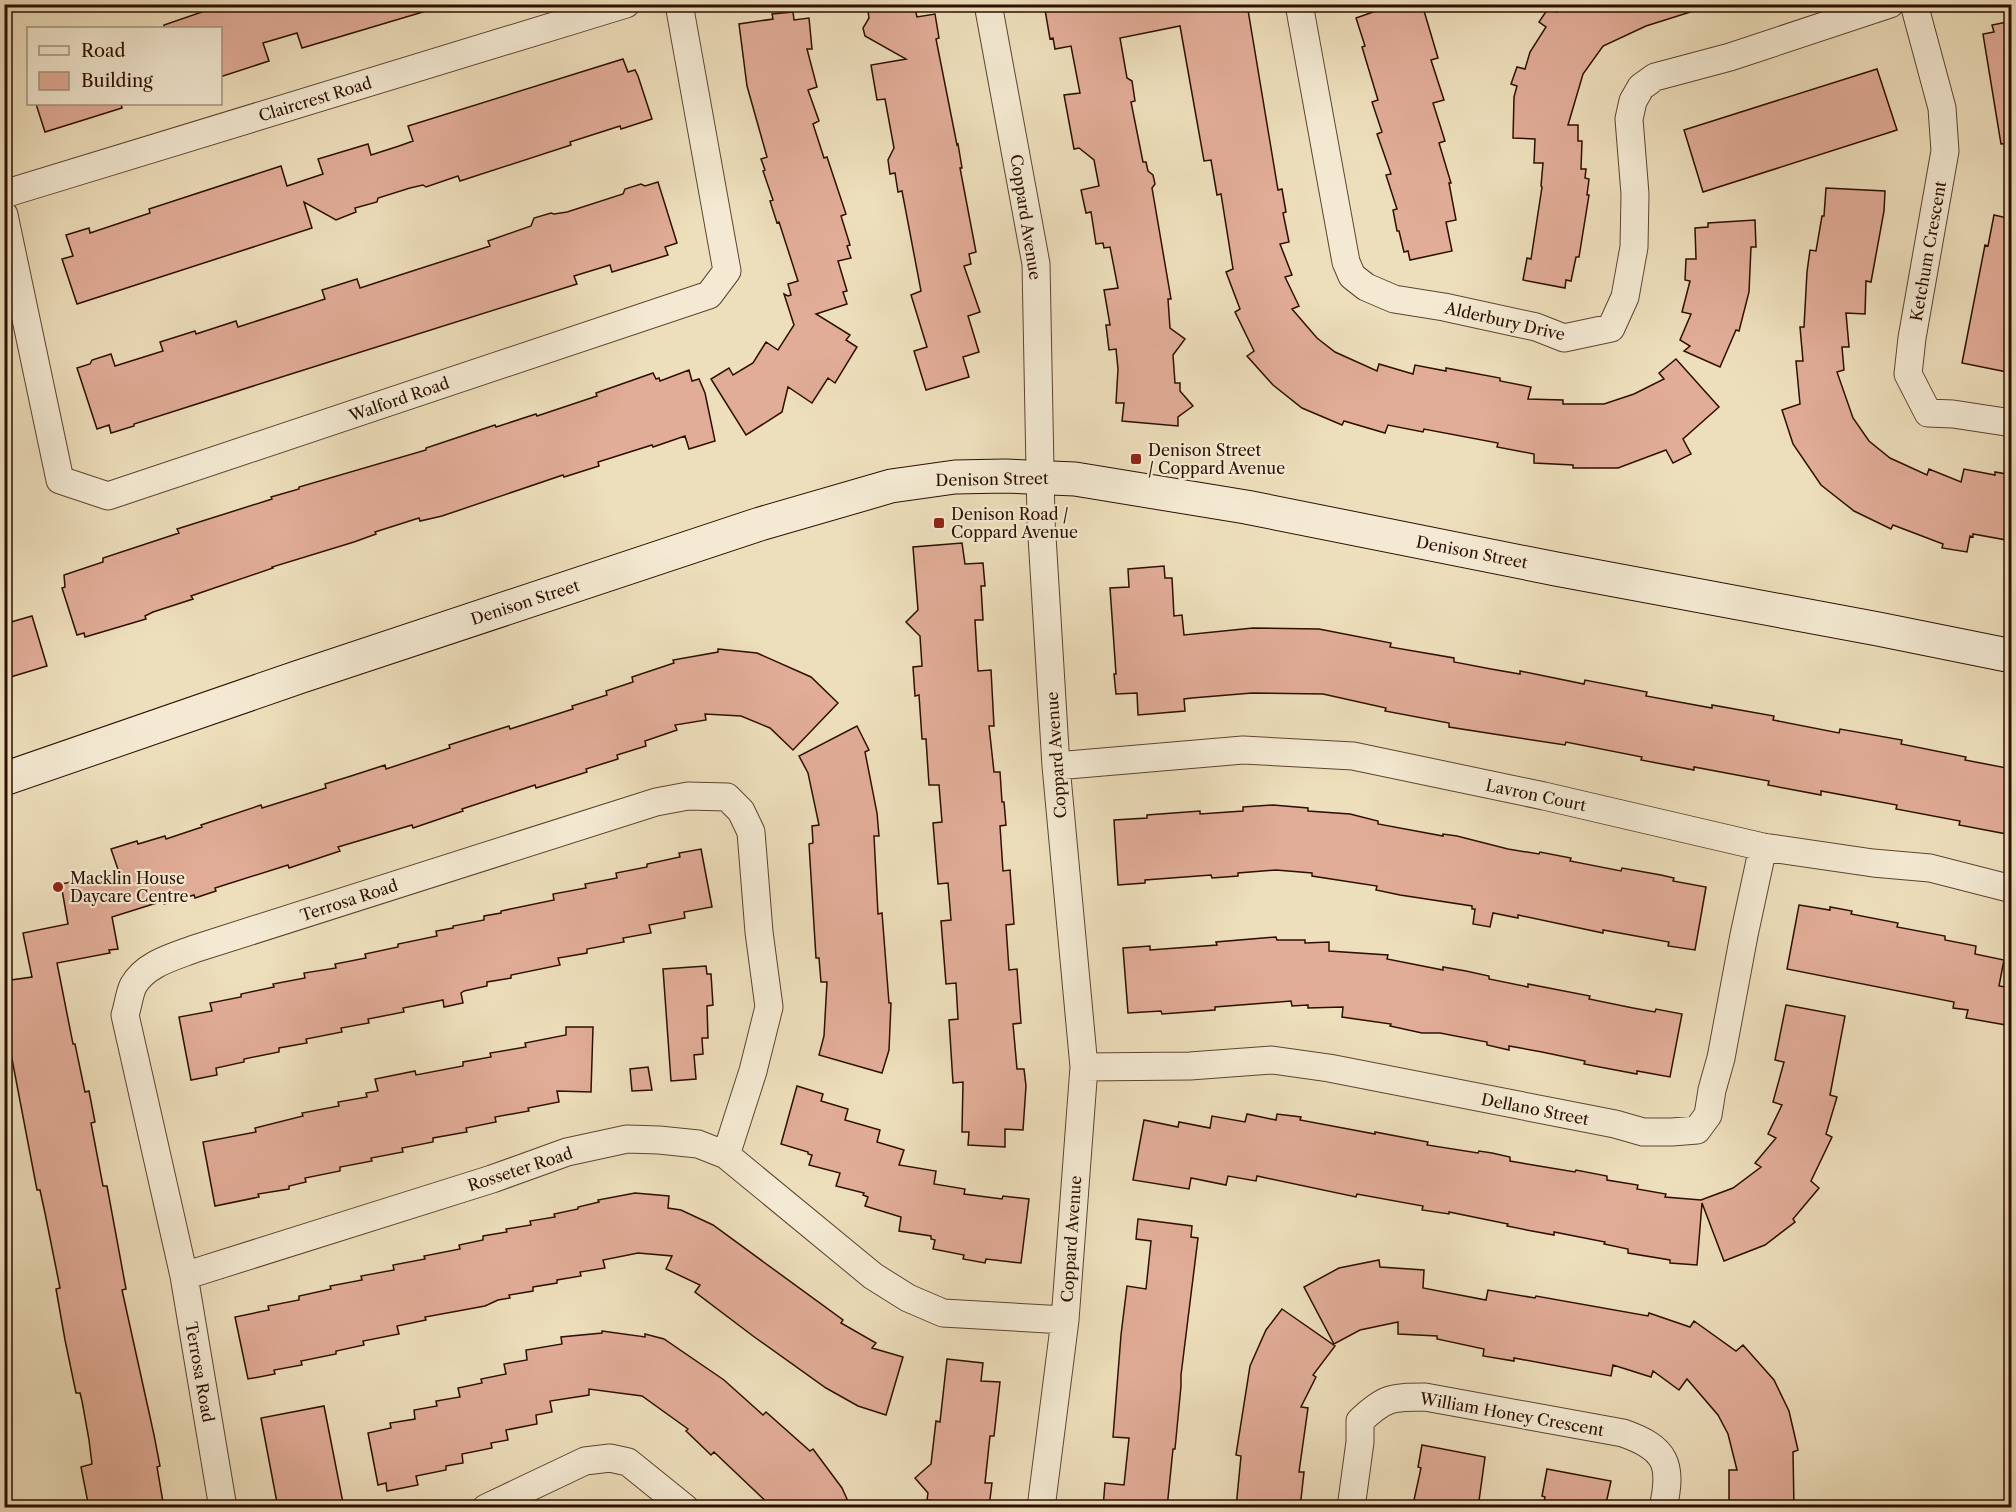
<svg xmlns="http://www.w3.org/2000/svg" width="2016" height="1512" viewBox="0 0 2016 1512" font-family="'Libre Caslon Text',serif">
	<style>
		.building { fill: #e2ad98; stroke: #2d0f00; stroke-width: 1.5 }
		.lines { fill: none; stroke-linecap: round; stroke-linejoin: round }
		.street-casing { stroke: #5d432f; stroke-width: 29 }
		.secondary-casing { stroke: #2d0f00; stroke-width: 35 }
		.street { stroke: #f4ead3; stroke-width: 27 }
		.secondary { stroke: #f4ead3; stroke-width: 33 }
		.poi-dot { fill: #8f2418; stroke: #f4ead3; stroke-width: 2 }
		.labels { text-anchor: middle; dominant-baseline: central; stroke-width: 4.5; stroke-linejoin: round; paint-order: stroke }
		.street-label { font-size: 16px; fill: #2d0f00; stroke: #f4ead3 }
		.poi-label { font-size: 16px; fill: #2d0f00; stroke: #f4ead3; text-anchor: start }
	</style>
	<rect width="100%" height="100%" fill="#eedfbc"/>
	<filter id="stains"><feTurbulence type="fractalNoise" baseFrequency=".00333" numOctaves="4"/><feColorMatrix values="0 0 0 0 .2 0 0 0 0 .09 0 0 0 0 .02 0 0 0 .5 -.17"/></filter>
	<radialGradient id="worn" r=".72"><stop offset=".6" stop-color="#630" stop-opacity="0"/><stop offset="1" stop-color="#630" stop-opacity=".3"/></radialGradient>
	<path class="building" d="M225,4H432L433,9L302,48L297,33L263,43L269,61L220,77V28H164V25Z
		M902,4H914L917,17L935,14L939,38L936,39L957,145L958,144L962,168H960L976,252L969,254L971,264L964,266L980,312L968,316L979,352L963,357L969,377L926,390L914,351L927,347L911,295L921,291L902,191L898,192L895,173L890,174L888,160L894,148L885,99L877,100L871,65L906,59L865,36L863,28L869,18L868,11Z
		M1044,4H1247L1278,190L1282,189L1286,212L1283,213L1289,242L1280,244L1292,275L1285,277L1299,306L1292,309L1317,338L1335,352L1377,371L1379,364L1413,374L1415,365L1446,371V368L1500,378V381L1531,387L1528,399L1563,400V404H1604L1634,394L1664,379L1659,373L1676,359L1719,407L1683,439L1691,454L1673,463L1666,450L1618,468H1573V465L1534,463V454L1497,447L1498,443L1424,429L1423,432L1388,425L1385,433L1344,421L1342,425L1302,408L1273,385L1247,356L1254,351L1235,312L1240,309L1226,272L1233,269L1221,194L1217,195L1211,160L1204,161L1180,26L1120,38L1127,78L1132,81L1135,101L1131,102L1143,162H1146L1148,171L1153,175L1155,184L1152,188L1171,299H1168L1170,328L1185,339L1173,355L1175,383H1180V391L1193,406L1178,417V426L1122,421L1124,403H1116L1118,369L1116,349L1109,350L1106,325H1110L1104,290L1118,288L1110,247L1104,248L1103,243L1096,244L1091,212L1086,213L1081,190L1099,186L1094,160L1079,148L1074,149L1064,95L1080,93L1071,46L1055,49L1053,38L1050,39Z
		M1374,4H1422L1438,58L1431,60L1444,100L1433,103L1445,141L1439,143L1451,183H1449L1456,220L1446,222L1452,251L1410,260L1408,251L1404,252L1399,231H1397L1393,210L1397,209L1386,175L1391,174L1377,134L1382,132L1372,102L1378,100L1362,47L1365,46L1356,18L1376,11Z
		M1563,4H1700V9L1646,26L1603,46L1583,74L1568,125H1578V141H1582L1581,169H1586L1585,178L1589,179L1587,195H1589L1579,257H1576L1571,281L1566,280L1565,288L1523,280L1527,258L1531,259L1542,187L1541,186L1543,163H1534L1535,139L1513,138L1514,97L1517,86L1511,84L1517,67L1525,69L1530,52L1546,27L1539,22L1549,7L1557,12Z
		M793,12L794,20L809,18L812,49H807L817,87L808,90L819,121L813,124L824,158L827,157L846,214L841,216L850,245L847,246L851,258L838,261L847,291L843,292L847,304L816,314L850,335L846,340L857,347L835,383L828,378L812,403L788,387L782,412L746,435L711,379L729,368L733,375L753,363L766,342L778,350L794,325L784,294L788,296L791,295L788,284L798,281L779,222L777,223L770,201L773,200L763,171L765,170L761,159L767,157L747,86L739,24L773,19L772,14Z
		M2012,21V143L2001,144L1983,34L1994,32L1992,25Z
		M623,59L628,72L635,70L638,76L652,119L621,129L620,126L570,142L571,145L460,181L458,176L426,187L423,185L410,188L378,198L377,202L355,208L356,212L336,220L304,202L312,228L77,304L62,259L73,256L66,235L89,228L90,233L150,213L149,209L281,166L287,186L323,174L318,159L368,144L371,155L399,146L413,141L408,126Z
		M1877,69L1897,130L1703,192L1684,130Z
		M36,104H121L122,108L45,132Z
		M658,182L677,243L665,247L668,255L612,272L610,265L574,276L577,284L291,374L134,424V426L111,433L109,425L97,429L77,368L90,364L92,360L111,354L115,366L163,351L160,342L195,331L196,334L236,321L238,327L325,299L322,290L357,279L360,288L400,275L490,246L488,241L531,226L534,218L551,213L554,214L567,212L623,194L625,189L641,184L645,186Z
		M1826,188L1885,191L1884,211L1871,282L1866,281L1865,314L1846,313L1849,347H1842L1844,370L1837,372L1853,418L1869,441L1890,458L1927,475L1929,469L1961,482L1964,469L1995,475V472L2012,475V541L1973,534V537L1970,536L1967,552L1942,548L1943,544L1893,525L1891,529L1854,511L1821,485L1793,444L1782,410L1800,404L1796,361H1803L1800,327H1804L1807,272L1810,250L1816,251L1822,216H1824Z
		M1994,215L2012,219V373L1962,363L1985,245L1988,246Z
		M1755,220L1756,247H1751L1749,292L1739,331L1736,330L1720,367L1684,351L1690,346L1680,340L1691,314L1682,312L1690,281L1685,280L1686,259H1696L1695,228L1708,227V223Z
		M689,370L692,381L699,379L705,393L715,441L689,449L685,436L653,447L652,445L598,462L599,466L564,477L563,475L442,516L420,521L419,518L375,532L376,534L354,542L272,567L273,568L191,596L193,599L153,612L145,616L146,619L85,637L84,633L77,635L62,588L65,587L64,575L103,562V558L179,533L177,529L272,499L271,497L299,489V487L426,450V448L495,425L496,427L536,414L537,416L597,396L596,393L653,373L656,379L659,378L660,381Z
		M962,543L965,564L983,563L985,586H981L983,620H975L978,671L991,670L994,726H989L994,772H1000L1002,802H1004L1006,825L1000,826L1003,871L1010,870L1014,924L1006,925L1009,970L1017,969L1021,1023L1013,1024L1017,1069H1024L1026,1086L1023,1130L1005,1129V1147L968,1145L969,1132H962L963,1082L953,1083L949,1020L958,1019L956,983L946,984L941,921L951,920L948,883L938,884L933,823L942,822L939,785H929L926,739H922L919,695L915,696L913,667L922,666L920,636L906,622L918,610L913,547Z
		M1164,566L1165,578H1172L1174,616L1182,615L1184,635L1253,628L1319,629L1391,643L1390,647L1454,658V662L1491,669L1520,674V671L1584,684L1585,680L1647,692L1646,696L1712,708V705L1774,716L1773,720L1839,733L1840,729L1902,740L1901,744L1966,757L1965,760L2012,769V835L1959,825L1960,821L1896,809L1897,805L1821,791V795L1789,789L1768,785L1769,781L1694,767V770L1641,760L1642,757L1566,742L1565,745L1449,727V723L1385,711L1386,708L1323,694L1252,693L1192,698L1184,699L1185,711L1138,715L1137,693L1116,694L1114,674H1116L1110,588L1129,587L1128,569Z
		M32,616L47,666L4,679V624Z
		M718,649L757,653L811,677L838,703L793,750L770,728L741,716L705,714L706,720L675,725L677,730L645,741L646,746L617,755L618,759L586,769L587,772L536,788L535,785L462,809L463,811L413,828L412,825L338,847L340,851L289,868L288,865L215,888L216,891L195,898L194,895L164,904L163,901L112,917L118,949L109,950L110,953L57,963L73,1044H75L85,1092L89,1091L95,1122L91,1123L103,1186H107L126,1289L122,1290L154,1435L160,1466L157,1467L164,1508H89L81,1467L92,1464L89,1440L82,1401L80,1393H76L65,1340L56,1289L60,1288L45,1213L40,1190H37L8,1038L4,1039V981L32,977L23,933L68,924L61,884L92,878H121L111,849L137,841L138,844L165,836L166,839L202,827L201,825L261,805L262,808L326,788L325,784L351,776L385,765L386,769L450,748L449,745L474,737L509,726L510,729L573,709L572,706L607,695L606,691L633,682L632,677L674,663L673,660L718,652Z
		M857,726L869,750L865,752L877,813L879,836H874L878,914L882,913L889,1003H891L889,1050L882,1073L819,1055L824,1036L827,982H821L819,958H816L809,844L813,843L812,826L819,825L808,773L799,756Z
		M1273,805L1308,808V811L1350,814L1378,821V824L1443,836V834L1457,836L1508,849L1539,854L1540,852L1571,858L1570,861L1621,871L1622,868L1661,875L1674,878L1673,881L1706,887L1695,950L1668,946L1669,942L1603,930V933L1518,915V918L1493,913L1490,927L1473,924L1475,909H1472V906L1400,895L1376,890L1377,886L1312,876V873L1276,870L1238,873V876L1212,878L1211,875L1145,880V883L1118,885L1114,820L1147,818V815L1200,811V814L1243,811V807Z
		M701,849L712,907L684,912L685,918L649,925L651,933L623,938L624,942L587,949V953L558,958L560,965L511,975V978L487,982V986L464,991L461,993L463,1003L444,1007L443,1000L403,1008L404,1012L368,1019L369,1023L341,1028L342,1032L306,1039L307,1043L279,1048V1052L244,1059V1062L216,1068L217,1075L191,1080L179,1017L212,1011L210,1003L241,997V994L274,987L273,984L305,978L304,973L336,968L335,964L366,958L365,954L398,947V944L437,936L436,931L453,928V926L484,920V916L501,913V911L554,900L553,894L586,888L585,884L617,878L616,873L647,867V864L680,857L679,853Z
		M1799,905L1830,910V907L1852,911L1851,914L1898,923L1897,927L1945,936V940L1976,946L1975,954L2004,960L1999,986L2012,988V1026L1966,1018L1968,1010L1953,1008L1954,1002L1787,969Z
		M1276,937L1277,940H1305V943L1329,942V951L1388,955L1387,959L1443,970V967L1466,971L1489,976V979L1528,987V984L1590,996L1589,999L1633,1008L1655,1012L1656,1009L1682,1014L1670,1077L1637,1071V1074L1605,1068L1584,1064L1585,1061L1542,1052L1509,1046V1050L1487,1045V1042L1440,1033H1422L1390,1026L1391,1024L1342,1017L1343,1007L1308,1008V1005L1292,1006L1291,1001L1215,1007V1010L1162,1014L1161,1011L1128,1013L1123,948L1150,946V950L1217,945L1216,942Z
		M706,966L707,974H711L713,1005L707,1006L708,1038H702L703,1054L694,1055L696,1079L671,1081L663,969Z
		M1786,1005L1845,1016L1830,1095L1837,1097L1826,1134L1832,1137L1811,1181L1819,1188L1793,1219L1795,1222L1765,1245L1724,1261L1702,1203L1697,1265L1670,1263V1260L1628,1253V1249L1604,1244L1605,1242L1554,1232V1235L1532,1231L1507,1226L1508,1224L1449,1212V1214L1422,1210L1423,1206L1357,1194L1356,1197L1257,1176L1256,1181L1228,1176L1226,1185L1191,1178L1189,1189L1133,1180L1144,1120L1178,1127L1179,1122L1210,1128L1212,1116L1245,1122L1247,1114L1276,1120L1277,1114L1301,1117L1300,1120L1375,1134V1132L1428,1142L1427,1145L1478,1153L1479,1151L1492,1153L1510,1157V1161L1539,1166L1575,1172L1576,1170L1607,1176V1180L1638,1185L1637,1189L1666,1194L1665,1197L1701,1200L1733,1188L1761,1167L1755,1163L1776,1138L1768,1134L1782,1105L1773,1102L1784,1062L1775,1060Z
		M566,1027H593L591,1092L557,1091L559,1102L528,1108L529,1111L495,1117L496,1122L466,1128L467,1132L433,1138V1142L402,1148L403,1152L371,1158L372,1161L340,1167V1171L305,1178L306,1182L289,1186V1189L258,1194L259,1197L215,1206L203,1142L256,1132L255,1128L303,1116L302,1113L339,1106L338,1102L367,1097L366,1093L378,1091L375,1079L415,1071L416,1075L463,1066V1062L491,1057L490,1053L526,1047L525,1043L566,1035Z
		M648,1067L652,1090L632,1091L630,1069Z
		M797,1086L823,1094L821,1101L848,1109L845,1120L880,1130L877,1142L904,1150L899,1165L936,1171L934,1184L965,1189L964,1194L1002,1199L1003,1196L1029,1199L1021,1263L986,1259L985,1263L963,1259L964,1255L933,1249L935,1240L931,1239V1236L899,1231L901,1217L865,1206L868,1197L863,1195L864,1193L836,1186L840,1173L809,1165L812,1155L808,1154V1152L781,1144Z
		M635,1193L669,1196L668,1208L681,1210L713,1225L843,1320L841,1323L876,1343L872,1348L903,1357L886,1415L858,1406L826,1388L753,1336L695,1292L700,1285L666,1269L672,1256L638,1253L603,1260L605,1268L580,1272L581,1276L557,1280V1283L533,1287V1291L509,1295L510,1298L498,1300L485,1306L425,1317L426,1320L397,1326L399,1334L363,1341L364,1345L336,1351V1354L301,1361L302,1365L274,1370L275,1374L248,1379L235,1317L269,1310L268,1306L299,1300V1296L331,1289L330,1286L362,1280L361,1276L394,1270L393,1265L425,1259L424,1256L460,1249L459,1245L483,1240V1236L507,1232L506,1229L531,1225L530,1221L555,1217L554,1214L578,1209V1207L599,1202L598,1200Z
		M1138,1219L1192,1226L1191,1237L1198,1238L1181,1375V1386L1175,1449H1173L1167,1508H1103L1105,1483L1124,1485L1129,1438L1113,1437L1121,1335L1127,1286L1146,1289L1151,1241L1136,1239Z
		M1379,1260L1380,1267L1424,1270L1423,1288L1486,1300L1488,1290L1535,1298L1536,1296L1648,1316L1649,1313L1690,1327L1694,1321L1736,1351L1743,1345L1774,1380L1789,1411L1798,1450L1793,1452L1794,1508H1729V1470H1737L1728,1434L1718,1415L1687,1379L1679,1390L1653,1371L1651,1377L1613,1365L1611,1376L1514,1358V1361L1483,1356L1484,1349L1437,1339V1336L1398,1334V1322L1360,1330L1334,1344L1304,1287L1339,1268Z
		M1282,1309L1335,1346L1313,1375L1316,1377L1301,1407L1308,1408L1299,1472H1304L1300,1508H1236L1241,1456L1236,1455L1250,1366L1266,1330Z
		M602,1331L645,1337V1334L664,1339L724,1380L763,1415L766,1412L810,1451L813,1449L842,1488L851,1508H773L714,1452L711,1455L686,1431L688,1429L642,1396L589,1389V1395L550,1401L552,1412L536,1415L537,1424L506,1430L508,1440L491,1443L492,1448L462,1454L463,1463L446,1466V1470L416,1476L418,1485L387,1491L386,1483L378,1485L368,1433L391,1428L390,1423L415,1419L414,1410L437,1406L436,1401L460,1397L458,1388L482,1383L481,1379L506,1374L504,1364L527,1360L526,1350L562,1344L561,1337L602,1333Z
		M947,1359L983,1363L981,1381L1000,1382L994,1436H990L985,1483H992L989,1507L927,1500L928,1493L915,1478L931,1464L936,1421L940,1422Z
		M324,1406L344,1508H278L261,1418Z
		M1422,1445L1485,1457L1478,1508H1451L1414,1500L1421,1468L1418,1467Z
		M1547,1469L1611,1481L1605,1508H1543L1545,1497L1542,1496Z"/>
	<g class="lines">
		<defs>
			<path id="street" d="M988,4L1036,264L1041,520L1056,766L1084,1067L1065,1320L1041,1508
				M1299,4L1346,262L1352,276L1366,287L1394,299L1444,307L1536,327L1564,338L1611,328L1625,297L1634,247L1635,194L1629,119L1633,101L1641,87L1655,77L1730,57L1890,4
				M1914,4L1942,108L1945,151L1912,338L1908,374L1928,413L1953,414L2012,423
				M4,194L626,4
				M4,215L60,480L108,496L709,295L727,271L679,4
				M1056,766L1243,750L1353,756L1544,796L1763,847L1873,863L1930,868L2012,889
				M1084,1067L1190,1066L1272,1060L1329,1068L1615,1124L1643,1132H1672L1697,1130L1708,1115L1712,1090L1721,1058L1744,935L1763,847
				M184,1276L492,1179L567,1152L627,1139L659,1140L698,1144L726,1155L873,1276L908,1298L943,1313L1065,1320
				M223,1508L184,1276L125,1015C128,1006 129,995 133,986C145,964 173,957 194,949L656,802L688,796L727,797L741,811L751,832L759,932L769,1007L753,1071L726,1155
				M486,1508L585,1461L610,1458L628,1462L685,1508
				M1351,1508L1360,1442V1421C1385,1397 1392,1397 1425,1397L1623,1433C1666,1448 1673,1464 1663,1508"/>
			<path id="secondary" d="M4,779L299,677L760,524L891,486L955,477L1005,476L1075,479L1246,507L1556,569L1878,629L2012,656"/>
		</defs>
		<use href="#street" class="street-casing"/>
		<use href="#secondary" class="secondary-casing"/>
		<use href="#street" class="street"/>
		<use href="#secondary" class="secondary"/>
	</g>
	<g class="poi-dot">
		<rect x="1130" y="453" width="12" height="12" rx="3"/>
		<rect x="933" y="517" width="12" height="12" rx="3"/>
		<circle cx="58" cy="887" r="6"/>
	</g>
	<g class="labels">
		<g class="street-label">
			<text transform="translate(315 99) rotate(-17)">Claircrest Road</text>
			<text transform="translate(1026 217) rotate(81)">Coppard Avenue</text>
			<text transform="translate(1928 251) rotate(-80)">Ketchum Crescent</text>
			<text transform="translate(1505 321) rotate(13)">Alderbury Drive</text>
			<text transform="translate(399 399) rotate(-19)">Walford Road</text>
			<text transform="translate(992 479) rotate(-1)">Denison Street</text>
			<text transform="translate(1472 552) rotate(11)">Denison Street</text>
			<text transform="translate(525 602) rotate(-18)">Denison Street</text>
			<text transform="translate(1056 755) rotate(-94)">Coppard Avenue</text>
			<text transform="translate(1536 795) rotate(12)">Lavron Court</text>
			<text transform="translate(349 900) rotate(-18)">Terrosa Road</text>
			<text transform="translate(1535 1109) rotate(11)">Dellano Street</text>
			<text transform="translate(520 1169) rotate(-18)">Rosseter Road</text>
			<text transform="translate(1071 1239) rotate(-86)">Coppard Avenue</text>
			<text transform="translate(200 1372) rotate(80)">Terrosa Road</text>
			<text transform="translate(1512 1414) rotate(10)">William Honey Crescent</text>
		</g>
		<g class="poi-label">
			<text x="1148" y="450">Denison Street<tspan x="1148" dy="18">/ Coppard Avenue</tspan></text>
			<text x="951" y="514">Denison Road /<tspan x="951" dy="18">Coppard Avenue</tspan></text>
			<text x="70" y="878">Macklin House<tspan x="70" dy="18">Daycare Centre</tspan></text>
		</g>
	</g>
	<rect width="2016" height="1512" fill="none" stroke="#eedfbc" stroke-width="24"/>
	<rect x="6" y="6" width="2004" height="1500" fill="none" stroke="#2d0f00" stroke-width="3"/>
	<rect x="12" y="12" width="1992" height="1488" fill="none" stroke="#2d0f00" stroke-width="1.5"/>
	<rect x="27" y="27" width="195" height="78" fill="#f4ead3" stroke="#a4927f" stroke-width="1.5"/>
	<rect x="39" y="46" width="30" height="9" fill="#f4ead3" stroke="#a4927f" stroke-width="1.5"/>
	<text x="81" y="57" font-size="18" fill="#2d0f00">Road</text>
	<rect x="39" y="72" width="30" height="18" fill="#e2ad98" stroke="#a4927f" stroke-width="1.5"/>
	<text x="81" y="87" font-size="18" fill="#2d0f00">Building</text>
	<rect width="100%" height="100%" filter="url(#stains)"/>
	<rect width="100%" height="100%" fill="url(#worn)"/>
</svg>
